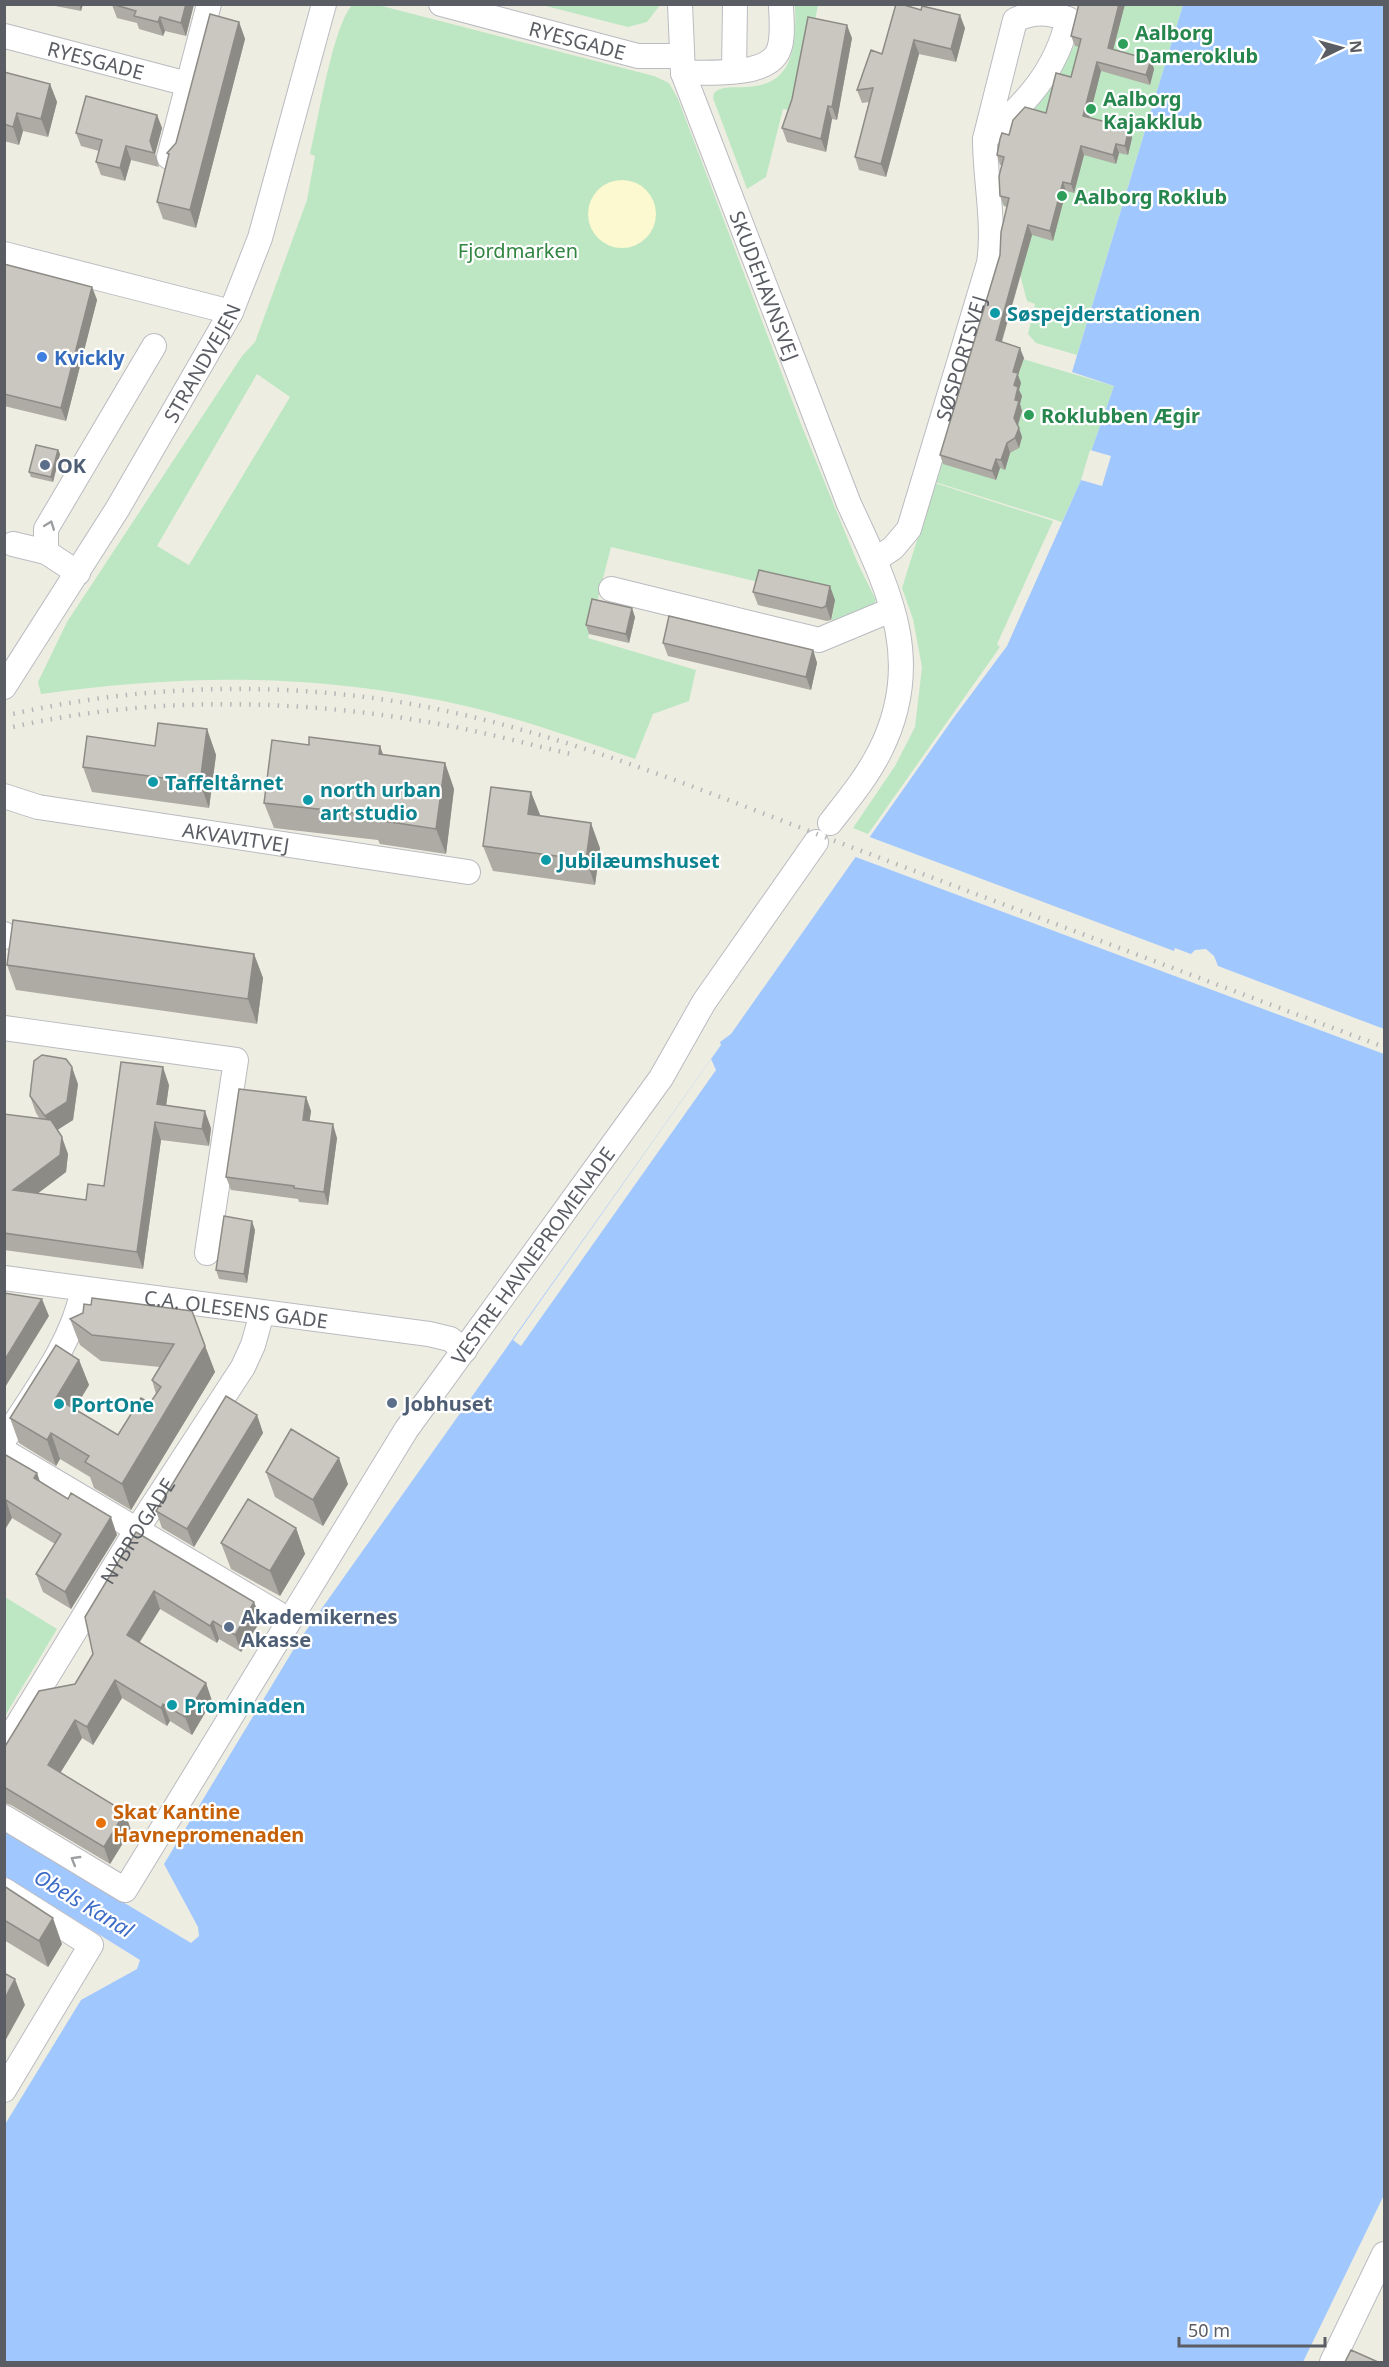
<svg xmlns="http://www.w3.org/2000/svg" width="1389" height="2367" viewBox="0 0 1389 2367" font-family="'Noto Sans',sans-serif">
	<style>
		.green { fill: #bde7c3; fill-rule: evenodd }
		.sand { fill: #fcf8cf }
		.water { fill: #a1c7ff }
		.pier { fill: #eeede2 }
		.lines { fill: none; stroke-linecap: round; stroke-linejoin: round }
		.minor-casing { stroke: #babbc1; stroke-width: 26 }
		.minor { stroke: #fff; stroke-width: 24 }
		.rail { stroke: #b5b6b6; stroke-width: 4.5; stroke-dasharray: 1.5 8; stroke-linecap: butt }
		.wall { fill: #adaba4 }
		.shaded-wall { fill: #8d8b86 }
		.building { fill: #c9c7bf; stroke: #8d8b86; stroke-width: 1.5 }
		.oneway { stroke: #9c9ea1 }
		.leisure-dot { fill: #2e9e5b; stroke: #fff; stroke-width: 2 }
		.culture-dot { fill: #0f9aa8; stroke: #fff; stroke-width: 2 }
		.shop-dot { fill: #3f7fe0; stroke: #fff; stroke-width: 2 }
		.service-dot { fill: #5c6f8a; stroke: #fff; stroke-width: 2 }
		.food-dot { fill: #e8710a; stroke: #fff; stroke-width: 2 }
		.labels { text-anchor: middle; dominant-baseline: central; stroke-width: 4.5; stroke-linejoin: round; paint-order: stroke }
		.leisure-label { font-size: 20px; font-weight: bold; fill: #27864d; stroke: #fff; text-anchor: start }
		.street-label { font-size: 20px; fill: #5a5d63; stroke: #fff }
		.park-label { font-size: 20px; fill: #308541; stroke: #fff }
		.culture-label { font-size: 20px; font-weight: bold; fill: #0d838f; stroke: #fff; text-anchor: start }
		.shop-label { font-size: 20px; font-weight: bold; fill: #366cbe; stroke: #fff; text-anchor: start }
		.service-label { font-size: 20px; font-weight: bold; fill: #4e5e75; stroke: #fff; text-anchor: start }
		.food-label { font-size: 20px; font-weight: bold; fill: #c56008; stroke: #fff; text-anchor: start }
		.water-label { font-size: 21px; font-style: italic; fill: #3d6bc8; stroke: #fff }
	</style>
	<rect width="100%" height="100%" fill="#eeede2"/>
	<path class="green" d="M353,4L378,5L654,76L669,83L678,99L801,424L858,564L876,600L873,606L831,623L835,600L611,547L588,638L696,670L689,701L653,714L635,759C566,735 494,709 421,697C290,673 173,676 41,694L38,682L67,622L242,356L255,342L307,200L315,156L310,154C318,122 333,24 353,4ZM257,374L290,397L189,565L157,546Z
		M542,5L660,4V5L647,22L628,27Z
		M795,5H818L813,31L812,114L783,109L766,177L747,189L713,98L714,93C722,85 734,88 745,87C796,86 796,43 795,5Z
		M1085,5H1183L1077,355L1036,343L1028,334L1035,304L1027,301L1017,263L1013,208L997,204L1007,166L1000,164L1001,159L994,156L997,147L1004,149L1020,115L1061,71L1074,46Z
		M1023,359L1114,386L1081,480L1062,522L935,482L939,463Z
		M935,483L1053,521L997,644L1000,647L868,834L853,828L895,766L915,727L922,667L913,619L902,588Z
		M5,1597L57,1629L5,1716L4,1597Z"/>
	<path class="sand" d="M588 214a34 34 0 1 1 68 0a34 34 0 1 1-68 0Z"/>
	<path class="water" d="M1183,5H1384V2195L1303,2362H5L4,2126L81,2000L137,1969L140,1960L5,1876V1831L191,1943L199,1936L198,1927L164,1864L298,1642L711,1059L721,1045L720,1042L731,1034L952,720L1007,646L1081,480L1114,386L1072,372Z"/>
	<path class="pier" d="M1090,450L1111,456L1102,486L1081,480Z
		M867,836L1174,951L1175,948L1191,954L1195,950L1206,949L1214,956L1218,966L1384,1029V1054L853,856Z
		M711,1059L716,1070L521,1346L513,1340Z"/>
	<g class="lines">
		<defs>
			<g id="minor">
				<path id="s1" d="M441,4L638,56H681"/>
				<path id="s2" d="M680,4L683,73L849,504C888,588 926,660 880,751C867,777 848,800 830,823"/>
				<path id="s3" d="M5,36L188,84"/>
				<path d="M734,71L735,4"/>
				<path d="M683,73C707,72 761,77 776,55C785,43 781,18 781,4"/>
				<path d="M169,157L209,4"/>
				<path d="M4,254L231,312"/>
				<path d="M13,544L46,552L78,573"/>
				<path d="M46,552V529L154,346"/>
				<path id="s4" d="M875,560L893,548L909,529L989,263C995,222 985,180 985,139C1025,104 1056,72 1068,19C1047,12 1035,11 1015,20L985,139"/>
				<path d="M611,589L819,640L891,610"/>
				<path id="s5" d="M4,687L118,508L231,312L260,238L324,4"/>
				<path id="s6" d="M4,796L38,807L468,872"/>
				<path d="M4,934V937"/>
				<path d="M4,1028L236,1060L207,1253"/>
				<path id="s7" d="M4,1278L429,1334L450,1339L465,1350"/>
				<path d="M4,1440C34,1392 72,1345 83,1289"/>
				<path d="M4,1451L289,1620"/>
				<path id="s8" d="M4,1747L136,1531L243,1367L253,1345L262,1313"/>
				<path id="s9" d="M4,1817L125,1890L406,1430L661,1078L704,1002L816,842"/>
				<path d="M4,1890L91,1945L4,2090"/>
				<path d="M1332,2362L1384,2254"/>
			</g>
		</defs>
		<use href="#minor" class="minor-casing"/>
		<use href="#minor" class="minor"/>
		<path class="rail" d="M4,716C140,684 285,680 422,706C578,736 727,801 875,856C1045,920 1215,984 1384,1047
			M4,729C139,697 280,698 416,720C469,728 523,743 575,755"/>
	</g>
	<path class="wall" d="M45,4H83L81,11Z
		M194,4L186,36L165,31L163,36L139,29L137,23L117,18L112,5Z
		M896,4L965,28L956,62L919,54L886,177L859,170L855,157L869,102L862,103L857,90L882,54Z
		M1079,4H1125L1113,50L1151,60L1154,69L1150,85L1101,71L1089,118L1129,128L1132,138L1128,155L1119,153L1116,164L1084,155L1074,193L1066,191L1053,241L1032,235L1002,342L1024,358L1018,375L1021,383L1019,390L1022,396L1020,404L1022,411L1018,426L1022,437L1019,448L1010,453L1005,470L1000,468L996,480L943,464L940,455L1000,255L1007,207L1004,206L1000,196L1002,165H1000L997,155L1009,135L1046,113L1071,77L1079,47L1075,46L1071,36Z
		M239,22L245,39L196,228L163,219L157,202L169,157L167,153L176,143Z
		M852,38L837,120L832,119L826,152L787,142L782,128Z
		M4,72L50,84L57,102L48,137L23,131L19,145L4,141Z
		M157,115L162,128L155,154L159,167L131,160L125,181L101,175L96,162L99,151L81,146L76,133Z
		M4,264L92,287L97,300L66,421L4,406Z
		M58,450L60,454L53,482L31,477L29,472Z
		M753,592L835,600L831,620L827,621L758,605Z
		M635,617L629,643L589,634L586,625Z
		M663,643L813,650L817,663L811,690L668,656Z
		M207,729L216,755L209,808L92,792L83,767L155,746Z
		M309,745L380,746L383,755L445,763L454,789L446,854L380,844L378,840L274,828L264,803Z
		M483,846L600,848L595,885L493,871Z
		M254,954L263,978L257,1024L16,990L7,965Z
		M78,1084L73,1120L57,1130L68,1154L66,1172L38,1193L86,1200L104,1186L169,1085L166,1105L211,1128L209,1146L161,1140L143,1269L4,1250V1114L40,1119L36,1113L30,1096Z
		M306,1097L311,1111L309,1121L337,1138L328,1205L299,1202L298,1199L231,1190L226,1177Z
		M255,1230L247,1283L219,1279L216,1270Z
		M192,1311L215,1372L131,1510L94,1488L90,1477L60,1459L56,1466L19,1443L10,1418L79,1360L89,1385L74,1409L118,1435L150,1403L156,1394L152,1380L160,1367L101,1361L80,1345L70,1319Z
		M257,1415L263,1433L194,1547L162,1528L156,1511Z
		M4,1454L37,1473L40,1482L117,1535L71,1609L43,1592L36,1574L55,1544L12,1518L4,1531Z
		M266,1472L348,1484L323,1526L275,1497Z
		M296,1528L305,1554L280,1596L231,1569L221,1543Z
		M136,1532L254,1602L261,1620L241,1652L219,1639L217,1643L160,1609L139,1643L206,1683L212,1701L192,1735L170,1721L167,1726L122,1698L93,1745L82,1738L60,1773L131,1830L110,1864L11,1805L4,1803V1748L75,1684L93,1654Z
		M4,1886L62,1944L48,1967L4,1940Z"/>
	<path class="shaded-wall" d="M79,4H83L81,11Z
		M186,4H194L186,36L181,23Z
		M1119,4H1125L1111,58L1108,48Z
		M960,15L965,28L956,62L951,49Z
		M160,17L165,31L163,36L158,22Z
		M239,22L245,39L196,228L190,210Z
		M847,25L852,38L837,120L832,107Z
		M914,40L919,54L886,177L881,164Z
		M1151,60L1154,69L1150,85L1146,75Z
		M1097,62L1101,71L1087,126L1083,116Z
		M50,84L57,102L48,137L41,119Z
		M828,106L832,119L826,152L821,139Z
		M17,113L23,131L19,145L13,127Z
		M157,115L162,128L155,154L159,167L150,141Z
		M1129,128L1132,138L1128,155L1125,146Z
		M1116,144L1119,153L1116,164L1113,155Z
		M126,146L131,160L125,181L120,168Z
		M1081,146L1084,155L1074,193L1071,184Z
		M1063,182L1066,191L1053,241L1050,231Z
		M1028,225L1032,235L999,350L996,340Z
		M92,287L97,300L66,421L61,408Z
		M1020,348L1024,358L1018,375L1021,383L1019,390L1022,396L1020,404L1022,411L1017,427L1014,418L1015,400L1013,372Z
		M1019,428L1022,437L1019,448L1015,438Z
		M1007,443L1010,453L1005,470L1001,460Z
		M58,450L60,454L53,482L51,477Z
		M996,459L1000,468L996,480L992,471Z
		M830,586L835,600L831,620L826,606Z
		M632,608L635,617L629,643L626,634Z
		M813,650L817,663L811,690L806,677Z
		M207,729L216,755L209,808L200,783Z
		M380,746L389,772L379,754Z
		M445,763L454,789L446,854L436,829Z
		M531,792L541,817L528,814Z
		M591,823L600,848L595,885L586,860Z
		M254,954L263,978L257,1024L248,999Z
		M72,1067L78,1084L73,1120L51,1134L45,1116Z
		M163,1067L169,1085L164,1121L157,1104Z
		M306,1097L311,1111L308,1134L303,1120Z
		M205,1111L211,1128L209,1146L202,1129Z
		M155,1122L161,1140L143,1269L137,1252Z
		M333,1124L337,1138L328,1205L324,1192Z
		M62,1137L68,1154L66,1172L20,1207L13,1190Z
		M252,1221L255,1230L247,1283L244,1274Z
		M42,1299L49,1316L4,1389V1361Z
		M205,1346L215,1372L131,1510L122,1484Z
		M79,1360L89,1385L66,1423L56,1398Z
		M257,1415L263,1433L194,1547L187,1529Z
		M51,1433L60,1459L56,1466L47,1440Z
		M339,1458L348,1484L323,1526L313,1500Z
		M37,1473L43,1491L34,1478Z
		M6,1500L12,1518L4,1531V1503Z
		M111,1517L117,1535L71,1609L65,1592Z
		M296,1528L305,1554L280,1596L270,1571Z
		M154,1591L160,1609L133,1653L127,1635Z
		M254,1602L261,1620L241,1652L235,1635Z
		M213,1621L219,1639L217,1643L210,1626Z
		M115,1680L122,1698L93,1745L87,1727Z
		M206,1683L212,1701L192,1735L185,1717Z
		M163,1704L170,1721L167,1726L161,1708Z
		M75,1720L82,1738L54,1783L48,1765Z
		M125,1812L131,1830L110,1864L104,1847Z
		M53,1918L62,1944L48,1967L39,1941Z
		M15,1979L25,2005L4,2043V2000Z"/>
	<path class="building" d="M112,4H186L181,23L160,17L158,22L134,16L136,11Z
		M896,4H901L921,10L922,6L960,15L951,49L914,40L881,164L855,157L873,88L857,90L871,50L882,54Z
		M1079,4H1119L1108,48L1151,60L1146,75L1097,62L1083,116L1129,128L1125,146L1116,144L1113,155L1081,146L1071,184L1063,182L1050,231L1028,225L996,340L1020,348L1013,372L1018,373L1014,385L1018,387L1015,400L1019,401L1014,418L1019,428L1015,438L1007,443L1001,460L996,459L992,471L940,455L1000,255L1001,232L1009,198L1000,196L999,176L1004,157L997,155L1000,139L1002,133L1009,135L1013,120L1025,107L1046,113L1056,73L1071,77L1081,39L1071,36Z
		M210,14L239,22L190,210L157,202L169,154L167,153L176,143Z
		M808,17L847,25L832,107L828,106L821,139L782,128L792,99Z
		M4,72L50,84L41,119L17,113L13,127L4,124Z
		M86,96L157,115L150,141L154,153L126,146L120,168L96,162L102,140L76,133Z
		M4,264L92,287L61,408L4,394Z
		M36,445L58,450L51,477L29,472Z
		M759,570L830,586L826,606L822,608L753,592Z
		M592,599L632,608L626,634L586,625Z
		M669,616L813,650L806,677L663,643Z
		M158,723L207,729L200,783L83,767L87,736L155,746Z
		M309,737L380,746L379,754L445,763L436,829L371,819V815L264,803L272,740L309,745Z
		M491,787L531,792L528,814L591,823L586,860L483,846Z
		M13,920L254,954L248,999L7,965Z
		M42,1055L66,1059L72,1067L67,1102L45,1116L30,1096L34,1061Z
		M121,1062L163,1067L157,1104L205,1111L202,1129L155,1122L137,1252L4,1233V1114L51,1120L62,1137L60,1155L13,1190L86,1200L88,1184L104,1186Z
		M239,1089L306,1097L303,1120L333,1124L324,1192L294,1188V1186L226,1177Z
		M224,1216L252,1221L244,1274L216,1270Z
		M4,1293L42,1299L4,1361Z
		M92,1298L192,1311L205,1346L122,1484L85,1462L89,1456L51,1433L47,1440L10,1418L56,1345L79,1360L56,1398L118,1435L141,1398L150,1403L161,1387L152,1380L174,1344L92,1335L70,1319L83,1313L84,1304L91,1305Z
		M226,1396L257,1415L187,1529L156,1511Z
		M291,1429L339,1458L313,1500L266,1472Z
		M4,1454L37,1473L34,1478L68,1499L71,1493L111,1517L65,1592L36,1574L61,1534L6,1500L4,1503Z
		M248,1499L296,1528L270,1571L221,1543Z
		M136,1532L254,1602L235,1635L213,1621L210,1626L154,1591L127,1635L206,1683L185,1717L163,1704L161,1708L115,1680L87,1727L75,1720L48,1765L125,1812L104,1847L4,1787V1748L39,1691L75,1684L93,1654L85,1617Z
		M4,1886L53,1918L39,1941L4,1920Z
		M4,1973L15,1979L4,2000Z
		M1351,2350L1378,2362H1345Z"/>
	<defs><path id="oneway-chevron" d="M-2-3.5L2.5 0L-2 3.5" fill="none" stroke-width="1.6" stroke-linecap="round" stroke-linejoin="round" transform="scale(1.5)"/></defs>
	<g class="oneway">
		<use href="#oneway-chevron" transform="translate(50 525) rotate(-69)"/>
		<use href="#oneway-chevron" transform="translate(75 1860) rotate(-149)"/>
	</g>
	<g class="leisure-dot">
		<circle cx="1123" cy="44" r="6"/>
		<circle cx="1091" cy="109" r="6"/>
		<circle cx="1062" cy="196" r="6"/>
		<circle cx="1029" cy="415" r="6"/>
	</g>
	<g class="culture-dot">
		<circle cx="995" cy="313" r="6"/>
		<circle cx="153" cy="782" r="6"/>
		<circle cx="308" cy="800" r="6"/>
		<circle cx="546" cy="860" r="6"/>
		<circle cx="59" cy="1404" r="6"/>
		<circle cx="172" cy="1705" r="6"/>
	</g>
	<circle class="shop-dot" cx="42" cy="357" r="6"/>
	<g class="service-dot">
		<circle cx="45" cy="465" r="6"/>
		<circle cx="392" cy="1403" r="6"/>
		<circle cx="229" cy="1627" r="6"/>
	</g>
	<circle class="food-dot" cx="101" cy="1823" r="6"/>
	<g class="labels">
		<g class="leisure-label">
			<text x="1135" y="32">Aalborg<tspan x="1135" dy="23">Dameroklub</tspan></text>
			<text x="1103" y="98">Aalborg<tspan x="1103" dy="23">Kajakklub</tspan></text>
			<text x="1074" y="196">Aalborg Roklub</text>
			<text x="1041" y="415">Roklubben Ægir</text>
		</g>
		<g class="street-label">
			<text stroke="none"><textPath href="#s1" startOffset="141">RYESGADE</textPath></text>
			<text stroke="none"><textPath href="#s3" startOffset="94">RYESGADE</textPath></text>
			<text stroke="none"><textPath href="#s2" startOffset="297">SKUDEHAVNSVEJ</textPath></text>
			<text stroke="none"><textPath href="#s4" startOffset="225">SØSPORTSVEJ</textPath></text>
			<text stroke="none"><textPath href="#s5" startOffset="380">STRANDVEJEN</textPath></text>
			<text stroke="none"><textPath href="#s6" startOffset="236">AKVAVITVEJ</textPath></text>
			<text stroke="none"><textPath href="#s9" startOffset="896">VESTRE HAVNEPROMENADE</textPath></text>
			<text stroke="none"><textPath href="#s7" startOffset="234">C.A. OLESENS GADE</textPath></text>
			<text stroke="none"><textPath href="#s8" startOffset="254">NYBROGADE</textPath></text>
		</g>
		<g class="park-label">
			<text x="518" y="250">Fjordmarken</text>
		</g>
		<g class="culture-label">
			<text x="1007" y="313">Søspejderstationen</text>
			<text x="165" y="782">Taffeltårnet</text>
			<text x="320" y="789">north urban<tspan x="320" dy="23">art studio</tspan></text>
			<text x="558" y="860">Jubilæumshuset</text>
			<text x="71" y="1404">PortOne</text>
			<text x="184" y="1705">Prominaden</text>
		</g>
		<g class="shop-label">
			<text x="54" y="357">Kvickly</text>
		</g>
		<g class="service-label">
			<text x="57" y="465">OK</text>
			<text x="404" y="1403">Jobhuset</text>
			<text x="241" y="1616">Akademikernes<tspan x="241" dy="23">Akasse</tspan></text>
		</g>
		<g class="food-label">
			<text x="113" y="1811">Skat Kantine<tspan x="113" dy="23">Havnepromenaden</tspan></text>
		</g>
		<g class="water-label">
			<text transform="translate(84 1903) rotate(31)">Obels Kanal</text>
		</g>
	</g>
	<rect width="1389" height="2367" fill="none" stroke="#5a5d63" stroke-width="12"/>
	<g transform="translate(1341 48) rotate(85)" stroke="#ffffff" stroke-width="4.5" paint-order="stroke">
	<path d="M0-4.5L10 22L0 15L-10 22Z" fill="#5a5d63"/>
	<text y="-9" font-size="16" font-weight="bold" text-anchor="middle" fill="#5a5d63">N</text>
	</g>
	<path d="M1179 2337v9h146v-9" fill="none" stroke="#5a5d63" stroke-width="3"/>
	<text x="1188" y="2337" font-size="18" fill="#5a5d63" stroke="#ffffff" stroke-width="4.5" paint-order="stroke">50 m</text>
</svg>
